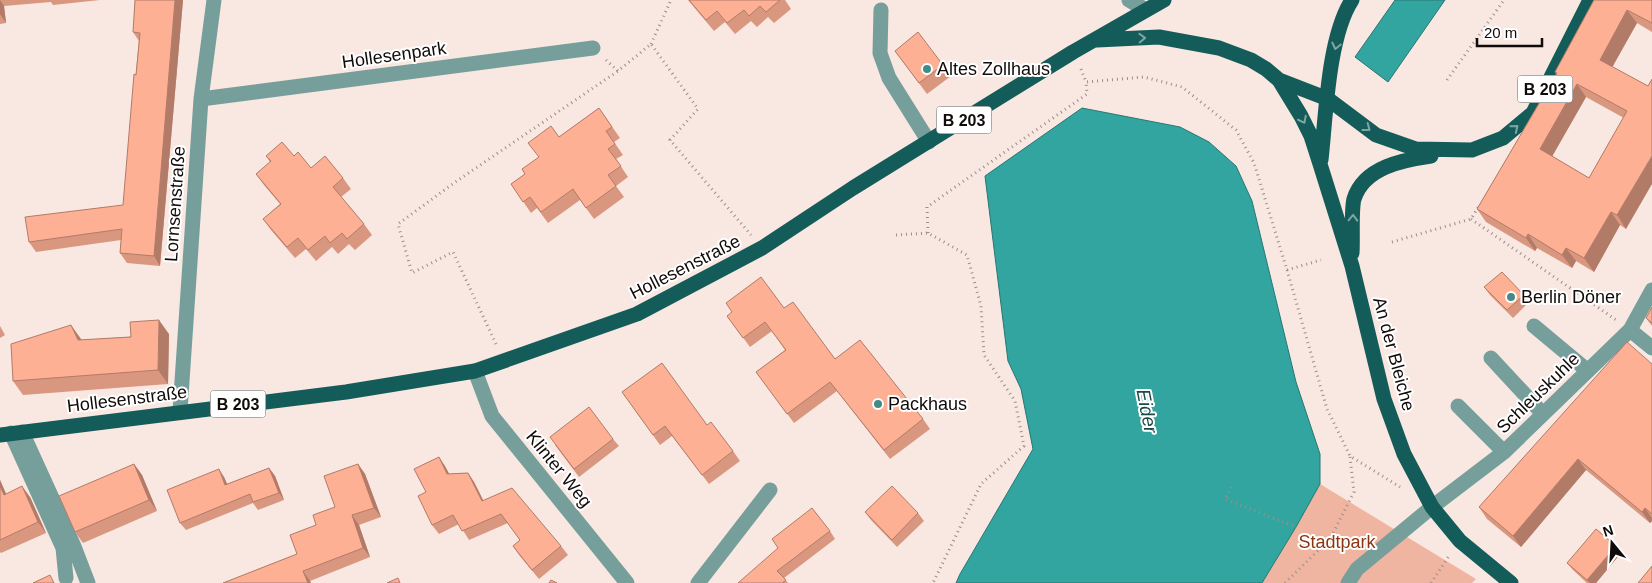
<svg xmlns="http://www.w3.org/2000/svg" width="1652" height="583" viewBox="0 0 1652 583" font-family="Arial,sans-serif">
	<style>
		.green { fill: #f0b5a0 }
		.water { fill: #33a5a0; stroke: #287773 }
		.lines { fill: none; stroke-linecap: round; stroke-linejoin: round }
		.path { stroke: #9b8e8a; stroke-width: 3; stroke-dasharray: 1 4; stroke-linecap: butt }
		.minor { stroke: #769f9c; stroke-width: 15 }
		.major { stroke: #145c59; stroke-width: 15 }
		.wall { fill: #da9780; fill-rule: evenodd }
		.shaded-wall { fill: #b27b68 }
		.building { fill: #feb095; stroke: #b27b68; fill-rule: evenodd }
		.oneway { stroke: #7ea5a4 }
		.poi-dot { fill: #448b88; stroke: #fff; stroke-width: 2 }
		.labels { text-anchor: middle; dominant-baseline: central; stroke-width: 4; stroke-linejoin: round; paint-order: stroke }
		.shield { fill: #fff; stroke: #585453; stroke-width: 1 }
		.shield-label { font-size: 16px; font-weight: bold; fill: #100b09 }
		.street-label { font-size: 18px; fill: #100b09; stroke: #fff }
		.poi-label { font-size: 18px; fill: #100b09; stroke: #fff; text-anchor: start }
		.park-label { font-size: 18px; fill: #8d3410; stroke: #fff }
		.water-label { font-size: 19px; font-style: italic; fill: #1a4a47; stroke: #fff }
	</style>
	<rect width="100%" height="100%" fill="#f9e7e1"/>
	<path class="green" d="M1320,484L1476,579L1472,583H1262L1296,527Z"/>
	<path class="water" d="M1395,0H1445L1388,82L1355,57Z
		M1082,108L1180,127L1209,142L1236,166L1252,201L1296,382L1320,454V484L1296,527L1262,583H956L960,574L1033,449L1021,389L1008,361L985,176Z"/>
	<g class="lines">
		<path class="path" d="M651,44L671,0
			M606,60L618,71L651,44L698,109L670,140L751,235
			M1081,69L1086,82L1144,77L1182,87L1236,130L1254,163L1287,270L1327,409L1350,456L1400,487
			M1447,80L1504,0
			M1471,219L1616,320
			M928,233L927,207L1087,94L1086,82
			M896,235L928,233L967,255L981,306L984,355L1015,401L1024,446L981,484L933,583
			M1392,242L1471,219L1479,206
			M1287,270L1321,260
			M496,344L453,252L412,273L398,224L454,183L618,71
			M1231,487L1225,499L1296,527
			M1285,583L1330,539L1354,492L1350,457
			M1431,583L1449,556"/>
		<path class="minor" d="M1129,0L1146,10
			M881,10L880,53L889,78L929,142
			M201,99L593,48
			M1534,326L1588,371
			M1630,330L1652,348
			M1491,358L1543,414
			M475,371L492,416L627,583
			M1458,406L1504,452
			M180,411L201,99L214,0
			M22,432L73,544L88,583
			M11,433L63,548L66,578
			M698,583L770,490
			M1348,583L1357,569L1432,507L1504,452L1630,330L1652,290"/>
		<path class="major" d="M1097,40L1159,37L1219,48L1251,60L1266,69L1279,80L1328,99L1376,135L1416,149L1472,150L1503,138L1533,113L1590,0
			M1279,80L1301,116L1311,136L1320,164L1352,266L1384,399L1404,454L1432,507L1460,541L1511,583
			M1321,160C1326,115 1328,37 1352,0
			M1352,253C1353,240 1351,210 1354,199C1364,167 1403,160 1431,156
			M0,435L346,392L475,371L637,314L762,248L853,188L1073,52L1164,0"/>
	</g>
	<path class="wall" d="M0,0H100L53,5L51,2L4,6L6,23L0,24Z
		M183,0L160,266L127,263L120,253L121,240L36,252L29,242L123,205L139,41L133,32Z
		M688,0H785L791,9L774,23L768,17L757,27L751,21L735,34L725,22L714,31Z
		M1594,0H1652V32L1637,23L1612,67L1648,86L1626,229L1620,225L1594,272L1576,261L1572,268L1537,248L1535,251L1486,222L1477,209L1556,74L1555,72ZM1586,97L1624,118L1589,178L1552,156Z
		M895,51L943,65L951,76L927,94Z
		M599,108L620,138L614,142L623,155L616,159L628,177L616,186L624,197L594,219L580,200L548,223L537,208L531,213L511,184L525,174L539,158L559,137Z
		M266,156H294L311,168L343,178L351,189L341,197L364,224L372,235L355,250L349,244L338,254L332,247L316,261L306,249L295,258L271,230L263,219L280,204L264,185L256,174L270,162Z
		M1484,287L1524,295L1529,302L1513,318L1490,295Z
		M1652,307V326L1646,318Z
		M784,308L835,359L923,419L930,429L890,459L837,391L794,423L756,372L785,350L772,331L750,347L727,316Z
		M0,326L5,335L0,338Z
		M169,334L168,384L23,395L13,381L82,340Z
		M1652,364V521L1650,523L1586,470L1521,547L1487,519L1479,507Z
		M622,392L707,425L733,451L740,461L709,484L672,436L660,445Z
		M613,439L619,446L579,477L555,445Z
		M439,457L449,474L468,473L474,482L483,500L561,546L568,555L539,579L519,555L513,546L520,540L508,523L469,540L459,524L439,534L432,525L426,492Z
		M134,464L142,475L157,511L83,543L75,532Z
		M358,464L365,474L381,517L359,525L370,557L310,581L311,583H223L297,554L316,525L335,507Z
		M269,468L275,476L284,500L258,510L253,503L186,530L180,523L224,477L227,484Z
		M0,480L6,494L30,497L46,533L1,553L0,552Z
		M865,512L918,513L924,521L897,547L871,520Z
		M830,531L835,539L784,578L788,583H738Z
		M1621,553L1596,583H1587L1573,570L1567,563Z"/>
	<path class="shaded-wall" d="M0,0L4,6L6,23L0,14Z
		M175,0H183L160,266L154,256Z
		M1627,10L1637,23L1609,73L1600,60Z
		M1577,84L1586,97L1549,162L1540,149Z
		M1652,156V184L1626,229L1617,215Z
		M1611,212L1620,225L1594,272L1584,258Z
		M1528,234L1537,248L1535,251L1526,238Z
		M1566,248L1576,261L1572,268L1562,255Z
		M159,320L169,334L168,384L158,370Z
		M71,325L81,339L88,354L78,340Z
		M439,457L445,466L454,483L447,474Z
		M1578,459L1586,470L1521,547L1513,536Z
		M134,464L142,475L157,511L149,500Z
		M358,464L365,474L381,517L374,508Z
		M269,468L275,476L284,500L279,493Z
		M219,469L224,477L231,493L225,485Z
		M468,473L474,482L488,510L482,501Z
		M0,480L11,505L4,495L0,486Z
		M22,486L30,497L46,533L38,522Z
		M1645,508L1652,518V521L1650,523L1642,512Z
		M352,515L359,525L370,557L363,548Z
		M1616,546L1621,553L1596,583H1590L1587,580Z
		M303,571L310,581L311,583H308Z"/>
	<path class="building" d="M135,0H175L154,256L120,253L122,229L29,242L25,217L123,205L134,74L136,75L140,33L133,32Z
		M689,0H780L766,12L760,6L749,16L744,10L727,23L717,11L706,20Z
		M1594,0H1652V23L1627,10L1600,60L1648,86L1652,79V156L1617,215L1611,212L1584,258L1566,248L1562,255L1528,234L1526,238L1477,209L1557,73L1555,72ZM1577,84L1627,111L1589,178L1540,149Z
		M918,32L943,65L919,83L895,51Z
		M599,108L612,127L606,131L615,144L608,149L621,166L608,175L616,186L586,208L573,189L541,212L530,197L523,202L511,184L525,174L522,169L539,157L528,143L551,126L559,137Z
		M282,142L294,156L298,152L311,168L325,156L343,178L333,187L364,224L347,239L342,233L330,243L325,236L308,250L298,238L287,247L263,219L281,204L256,174L271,161L266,156Z
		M1502,272L1524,295L1507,310L1484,287Z
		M761,277L784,308L793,302L835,359L860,340L923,419L884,450L830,382L787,414L756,372L786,350L765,322L743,338L727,316L732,312L726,303Z
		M1652,307V323L1646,318Z
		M159,320L158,370L13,381L11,344L71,325L78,340L131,337L130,322Z
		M1627,342L1652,364V514L1645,508L1642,512L1578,459L1513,536L1479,507Z
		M662,363L707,425L711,422L733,451L702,475L665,426L653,435L622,392Z
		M589,407L613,439L574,469L550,437Z
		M439,457L447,474L468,473L482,501L512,488L561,546L532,570L513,546L520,540L501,514L462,531L453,515L432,525L418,496L426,492L414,469Z
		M134,464L149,500L75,532L59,496Z
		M358,464L374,508L352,515L363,548L303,571L308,583H223L297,554L290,535L316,525L313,515L335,507L324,476Z
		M269,468L279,493L253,502L250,494L180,523L167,490L219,469L225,485Z
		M0,486L4,495L22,486L38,522L0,540Z
		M892,486L918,513L892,540L865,512Z
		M812,508L830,531L777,571L786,580L782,583H738L778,548L772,539Z
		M1596,529L1616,546L1587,580L1567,563Z
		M1652,566V583H1638Z
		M50,575L54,583H33Z
		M398,578L400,583H387Z
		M551,580L557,583H549Z"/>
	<defs><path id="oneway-chevron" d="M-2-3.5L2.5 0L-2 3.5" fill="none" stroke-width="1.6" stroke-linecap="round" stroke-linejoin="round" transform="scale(1.25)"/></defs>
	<g class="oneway">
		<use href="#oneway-chevron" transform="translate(1142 38) rotate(-2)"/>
		<use href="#oneway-chevron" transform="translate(1336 46) rotate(103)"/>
		<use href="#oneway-chevron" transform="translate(1303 120) rotate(63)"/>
		<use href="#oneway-chevron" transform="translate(1367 128) rotate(37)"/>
		<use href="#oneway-chevron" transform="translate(1515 128) rotate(-39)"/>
		<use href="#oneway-chevron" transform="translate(1353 218) rotate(-88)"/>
	</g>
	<g class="poi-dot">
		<circle cx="927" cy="69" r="5"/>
		<circle cx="1511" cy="297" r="5"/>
		<circle cx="878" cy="404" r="5"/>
	</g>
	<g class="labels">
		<g class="shield">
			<rect x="1517.5" y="75.5" width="55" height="27" rx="4"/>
			<rect x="936.5" y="106.5" width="55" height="27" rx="4"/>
			<rect x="210.5" y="390.5" width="55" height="27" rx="4"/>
		</g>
		<g class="shield-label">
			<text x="1545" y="89">B 203</text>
			<text x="964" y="120">B 203</text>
			<text x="238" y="404">B 203</text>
		</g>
		<g class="street-label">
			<text transform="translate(394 55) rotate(-8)">Hollesenpark</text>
			<text transform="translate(175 204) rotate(-86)">Lornsenstraße</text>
			<text transform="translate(685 267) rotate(-27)">Hollesenstraße</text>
			<text transform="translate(1394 354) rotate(75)">An der Bleiche</text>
			<text transform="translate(1538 393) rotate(-44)">Schleuskuhle</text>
			<text transform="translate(127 399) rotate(-7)">Hollesenstraße</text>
			<text transform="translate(559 469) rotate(51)">Klinter Weg</text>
		</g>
		<g class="poi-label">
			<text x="937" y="69">Altes Zollhaus</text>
			<text x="1521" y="297">Berlin Döner</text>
			<text x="888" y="404">Packhaus</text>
		</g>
		<g class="park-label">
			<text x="1337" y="542">Stadtpark</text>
		</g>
		<g class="water-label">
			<text transform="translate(1147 411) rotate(79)">Eider</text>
		</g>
	</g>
	<g transform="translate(1612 543) rotate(342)" stroke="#ffffff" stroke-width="4" paint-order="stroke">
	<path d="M0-4L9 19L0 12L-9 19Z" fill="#100b09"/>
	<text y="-8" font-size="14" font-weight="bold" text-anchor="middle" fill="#100b09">N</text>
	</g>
	<path d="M1477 38v8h65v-8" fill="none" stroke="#100b09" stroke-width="2.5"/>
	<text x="1484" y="38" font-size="15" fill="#100b09" stroke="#ffffff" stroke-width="4" paint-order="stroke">20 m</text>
</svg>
